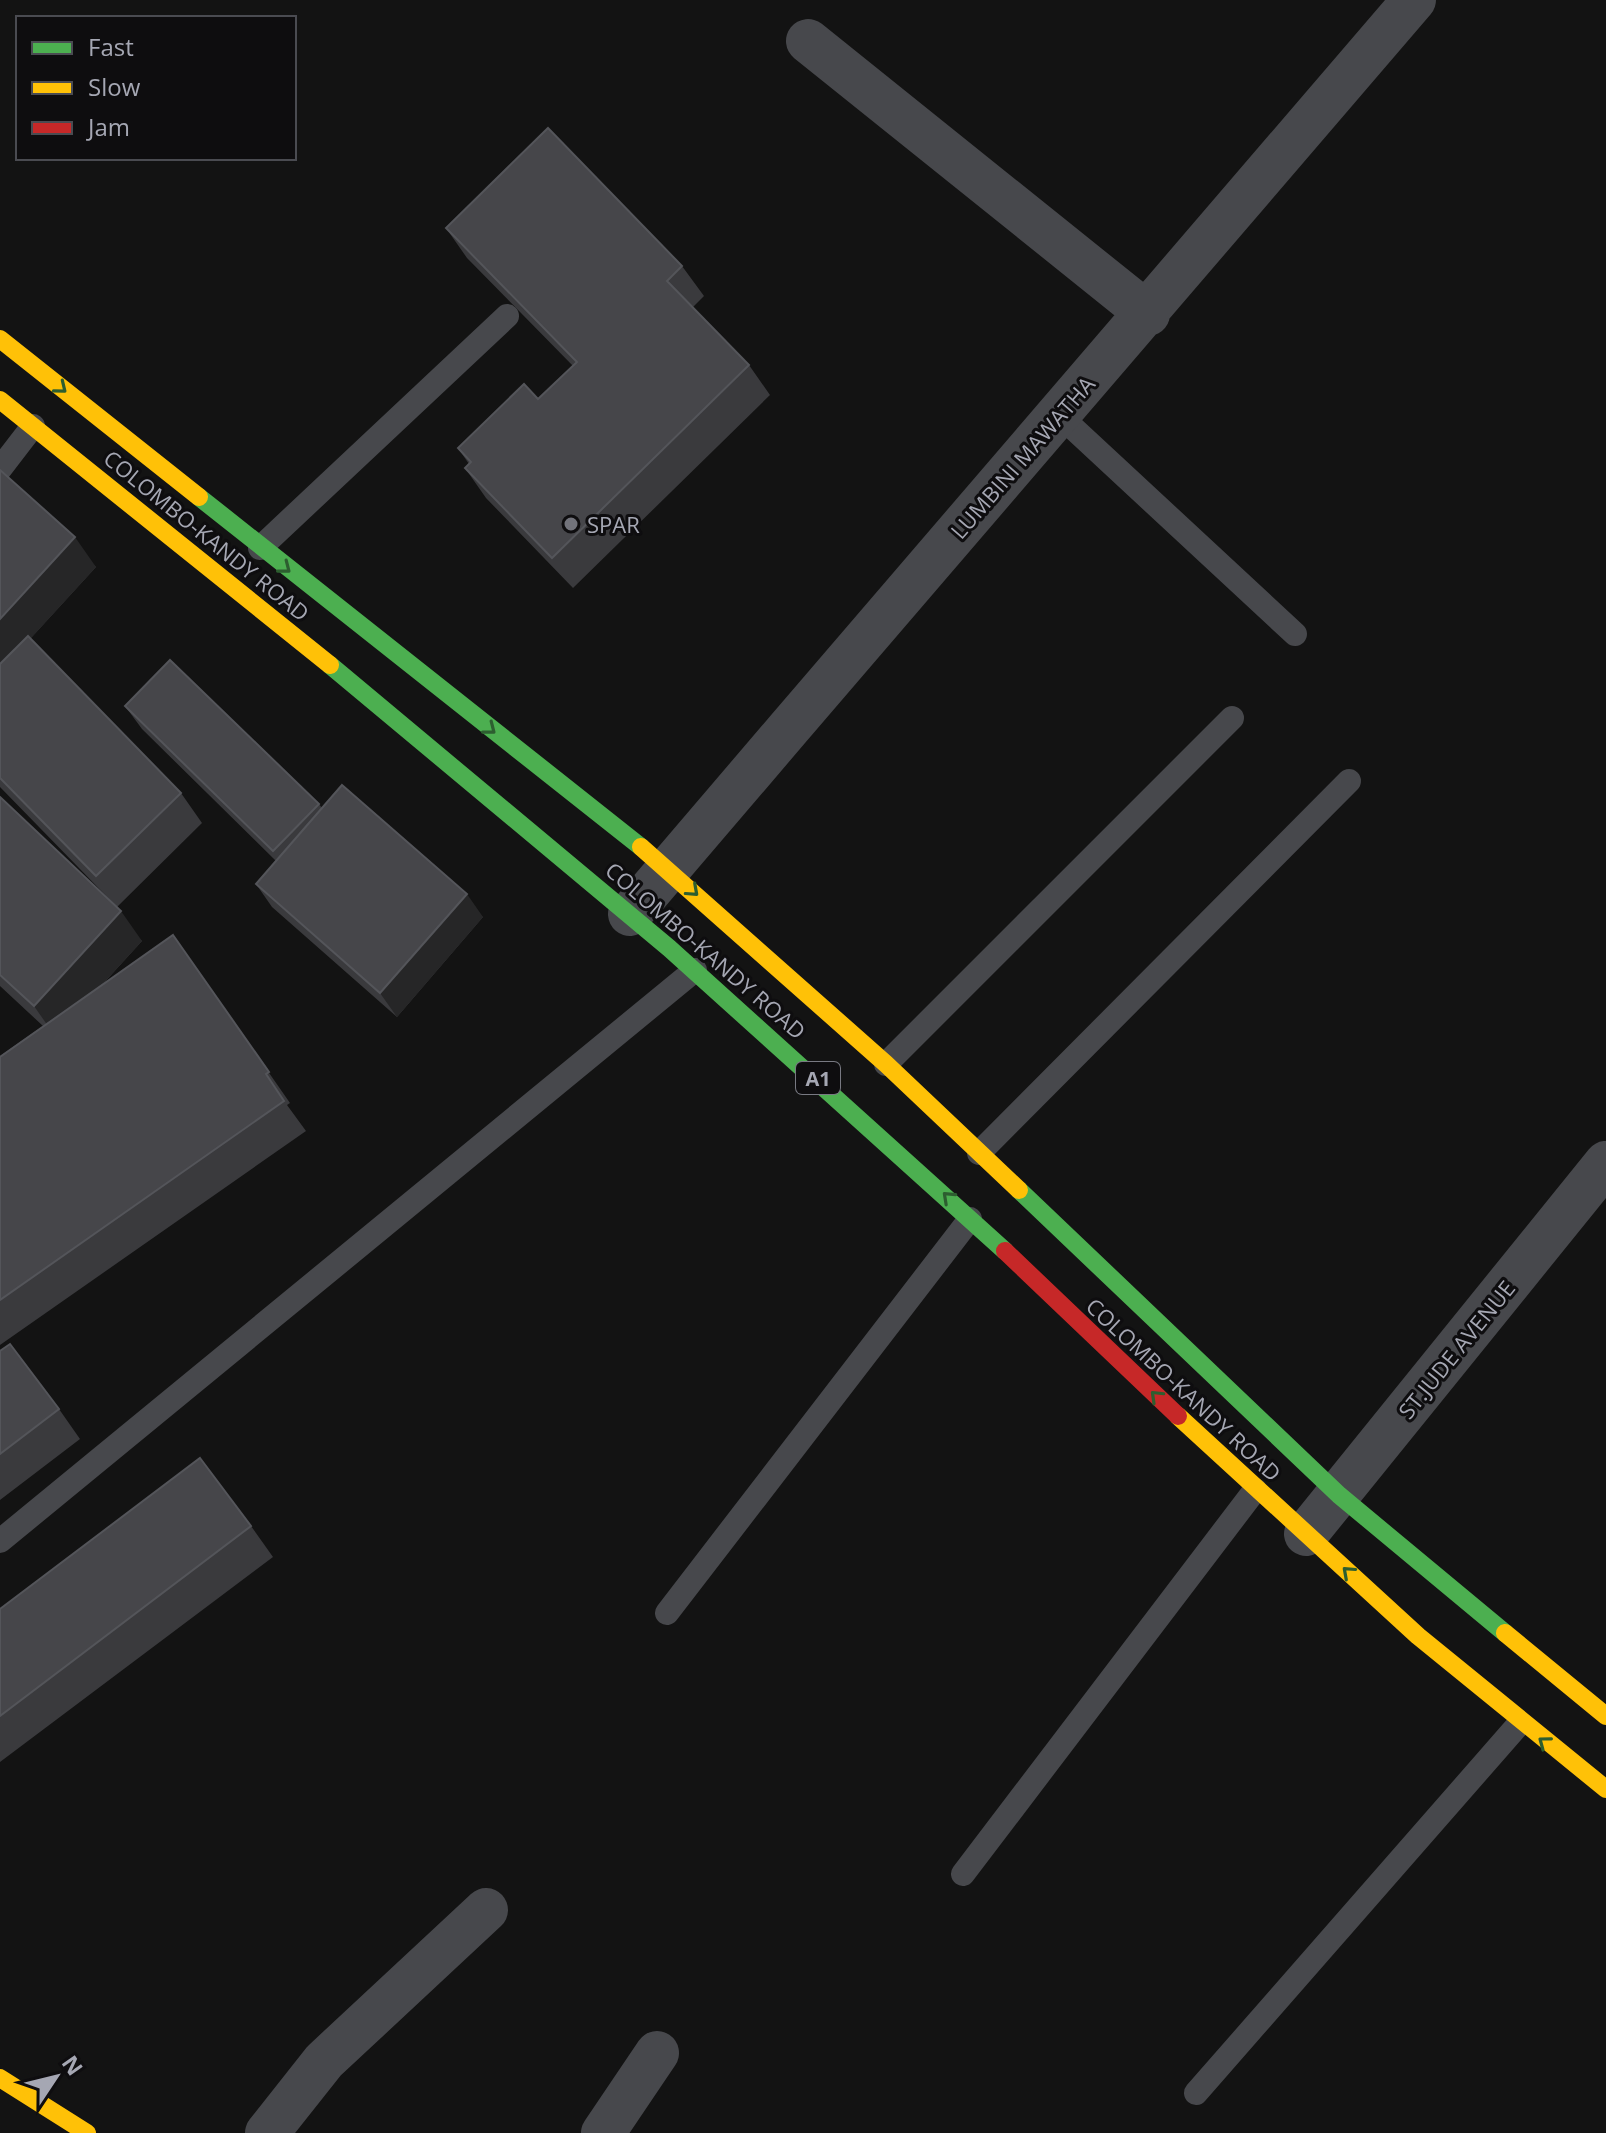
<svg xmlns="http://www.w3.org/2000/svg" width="1606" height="2133" viewBox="0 0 1606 2133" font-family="'Open Sans',sans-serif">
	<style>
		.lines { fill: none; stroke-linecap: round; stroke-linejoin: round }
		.lane { stroke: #47484c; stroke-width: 24 }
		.street { stroke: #47484c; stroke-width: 44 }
		.fast { stroke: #4caf50; stroke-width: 18 }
		.slow { stroke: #ffc107; stroke-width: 18 }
		.jam { stroke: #c62828; stroke-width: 18 }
		.wall { fill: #3a3a3d }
		.shaded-wall { fill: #262627 }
		.building { fill: #46464a; stroke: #54555a; stroke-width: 2 }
		.oneway { stroke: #2d5e30 }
		.poi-dot { fill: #72737b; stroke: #0e0d0f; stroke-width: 3 }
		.labels { text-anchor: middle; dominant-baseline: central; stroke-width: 6; stroke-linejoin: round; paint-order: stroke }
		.shield { fill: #0e0d0f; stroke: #787982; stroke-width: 2 }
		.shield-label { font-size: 20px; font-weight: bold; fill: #a5a7b3 }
		.street-label { font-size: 22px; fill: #a5a7b3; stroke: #0e0d0f }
		.poi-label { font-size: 22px; fill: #a5a7b3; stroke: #0e0d0f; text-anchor: start }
	</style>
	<rect width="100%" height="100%" fill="#131313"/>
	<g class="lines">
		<path class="lane" d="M1058,414L1295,634
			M0,469L33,426
			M260,548L507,316
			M886,1064L1232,718
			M979,1153L1349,781
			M0,1541L695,970
			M667,1613L970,1219
			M963,1874L1255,1490
			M1196,2093L1519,1724"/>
		<path class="street" d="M808,41L1148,314
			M630,914C890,608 1155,306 1414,0
			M1306,1534L1606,1163
			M267,2133L324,2061L486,1910
			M603,2133L657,2053"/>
		<path class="fast" d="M199,497L641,847
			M330,665L669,948L1005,1251
			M1019,1190L1339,1495L1505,1633"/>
		<path class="slow" d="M0,339L199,497
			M0,400L330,665
			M641,847L886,1064L1019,1190
			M1178,1416L1418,1636L1606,1789
			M1505,1633L1606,1716
			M0,2078L87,2133"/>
		<path class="jam" d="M1005,1251L1178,1416"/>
	</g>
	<path class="wall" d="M446,228L682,266L704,296L693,307L749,365L770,395L573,588L486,498L465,468L469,464L458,448L538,399L573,366L467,258Z
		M0,470L96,567L30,639L181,793L202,823L117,907L0,787Z
		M125,706L319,804L322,808L483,917L397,1017L272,907L256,884L276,861L142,729Z
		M0,797L142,941L101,986L173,935L290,1103L287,1105L306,1131L0,1345V1056L43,1026L0,986Z
		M0,1351L59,1409L80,1439L0,1500Z
		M251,1526L273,1557L0,1762V1609Z"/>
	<path class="shaded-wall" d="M75,537L96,567L0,672V619Z
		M467,894L483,917L397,1017L380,993Z
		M121,911L142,941L55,1036L34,1006Z"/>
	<path class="building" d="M548,128L682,266L667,281L749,365L552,558L465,468L471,462L458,448L524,384L538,399L577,362L446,228Z
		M0,470L75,537L0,619Z
		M28,636L181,793L96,876L0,778V664Z
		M170,660L319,804L273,851L125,706Z
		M342,785L467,894L380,993L256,884Z
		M0,797L121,911L34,1006L0,975Z
		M173,935L269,1072L266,1074L284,1101L0,1300V1057Z
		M10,1344L59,1409L0,1454V1351Z
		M200,1458L251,1526L0,1716V1609Z"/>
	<defs><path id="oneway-chevron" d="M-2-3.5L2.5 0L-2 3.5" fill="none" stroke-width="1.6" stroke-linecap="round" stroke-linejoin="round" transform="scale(2)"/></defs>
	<g class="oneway">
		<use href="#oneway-chevron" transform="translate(61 388) rotate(39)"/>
		<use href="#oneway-chevron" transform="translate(285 568) rotate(38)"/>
		<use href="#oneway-chevron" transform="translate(490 729) rotate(38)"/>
		<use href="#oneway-chevron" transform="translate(693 891) rotate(42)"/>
		<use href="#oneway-chevron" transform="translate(948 1197) rotate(-137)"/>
		<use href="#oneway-chevron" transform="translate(1156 1396) rotate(-136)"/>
		<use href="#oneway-chevron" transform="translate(1348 1572) rotate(-138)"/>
		<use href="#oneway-chevron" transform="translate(1544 1742) rotate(-143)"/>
	</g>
	<circle class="poi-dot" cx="571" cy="524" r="8"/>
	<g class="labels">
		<rect class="shield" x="796" y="1062" width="44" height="32" rx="6"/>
		<g class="shield-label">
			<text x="818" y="1078">A1</text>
		</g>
		<g class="street-label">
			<text transform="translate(1022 457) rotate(-49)">LUMBINI MAWATHA</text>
			<text transform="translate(207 535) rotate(39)">COLOMBO-KANDY ROAD</text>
			<text transform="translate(706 950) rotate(41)">COLOMBO-KANDY ROAD</text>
			<text transform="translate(1456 1349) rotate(-51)">ST.JUDE AVENUE</text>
			<text transform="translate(1184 1389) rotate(43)">COLOMBO-KANDY ROAD</text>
		</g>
		<g class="poi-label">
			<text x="587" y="524">SPAR</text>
		</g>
	</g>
	<rect x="16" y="16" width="280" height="144" fill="#0e0d0f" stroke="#4a4b51" stroke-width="2"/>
	<rect x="32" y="42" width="40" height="12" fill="#4caf50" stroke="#4a4b51" stroke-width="2"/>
	<text x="88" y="56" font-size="24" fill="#a5a7b3">Fast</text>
	<rect x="32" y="82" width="40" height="12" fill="#ffc107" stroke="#4a4b51" stroke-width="2"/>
	<text x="88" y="96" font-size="24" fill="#a5a7b3">Slow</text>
	<rect x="32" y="122" width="40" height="12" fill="#c62828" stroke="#4a4b51" stroke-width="2"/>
	<text x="88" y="136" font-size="24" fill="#a5a7b3">Jam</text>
	<g transform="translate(56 2077) rotate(55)" stroke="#0e0d0f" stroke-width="6" paint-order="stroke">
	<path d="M0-6L14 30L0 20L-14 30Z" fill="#a5a7b3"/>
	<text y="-12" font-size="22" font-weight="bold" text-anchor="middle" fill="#a5a7b3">N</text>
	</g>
</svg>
